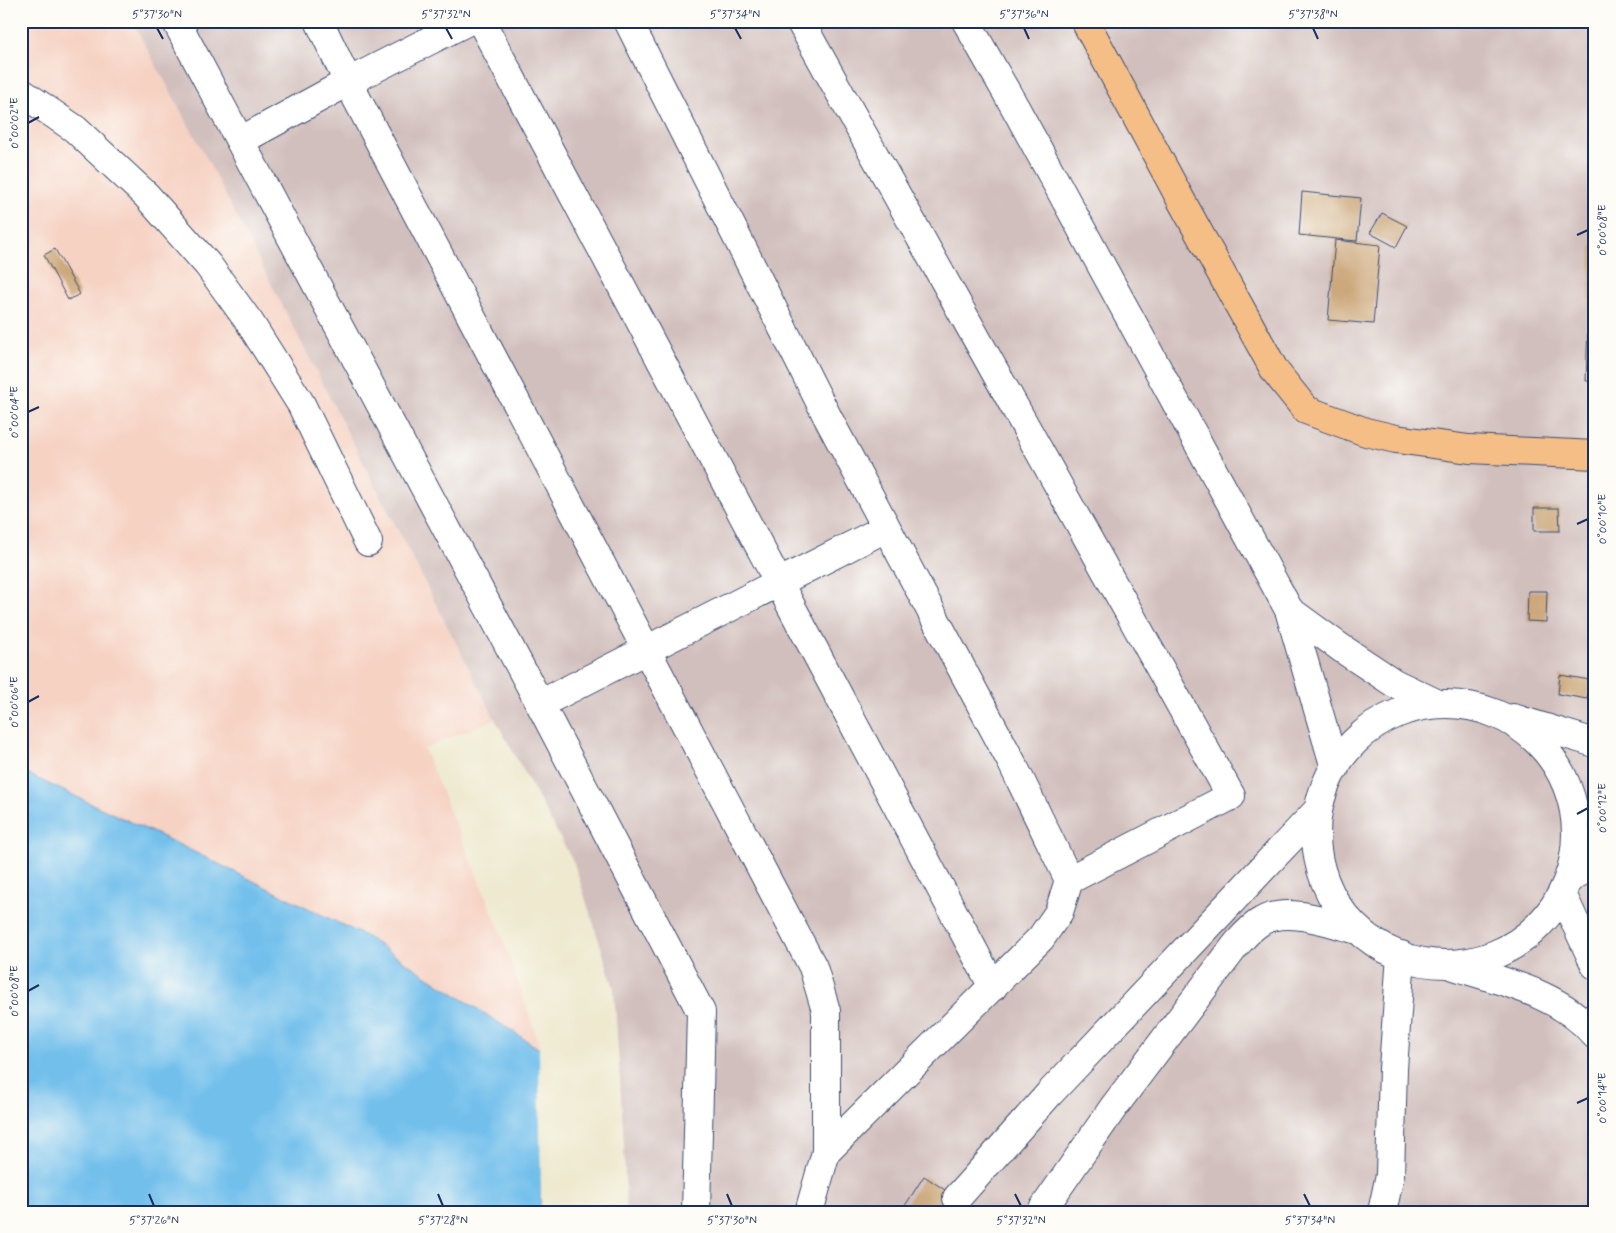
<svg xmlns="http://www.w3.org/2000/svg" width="1616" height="1233" viewBox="0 0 1616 1233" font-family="Mynerve,sans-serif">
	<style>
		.built { fill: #f6d2c3 }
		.industrial { fill: #d1bfbd }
		.water { fill: #72bfec; stroke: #4677a5 }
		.pier { fill: #eee9cf }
		.building { fill: #cca87c }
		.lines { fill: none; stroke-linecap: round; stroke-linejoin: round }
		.minor-casing { stroke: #3b4b6f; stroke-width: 30 }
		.major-casing { stroke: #3b4b6f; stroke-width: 30 }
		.minor { stroke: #fff; stroke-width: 28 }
		.major { stroke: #f6be87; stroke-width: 28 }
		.ticks { fill: none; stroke: #1b2f5e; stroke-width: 2 }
		.neatline { fill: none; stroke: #1b2f5e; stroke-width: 2 }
		.ticks-label { font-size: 12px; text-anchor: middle; fill: #1b2f5e }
	</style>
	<rect width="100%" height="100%" fill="#fdfcf7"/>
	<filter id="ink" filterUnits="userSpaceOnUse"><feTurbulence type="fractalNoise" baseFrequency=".02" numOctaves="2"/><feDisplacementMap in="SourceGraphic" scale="10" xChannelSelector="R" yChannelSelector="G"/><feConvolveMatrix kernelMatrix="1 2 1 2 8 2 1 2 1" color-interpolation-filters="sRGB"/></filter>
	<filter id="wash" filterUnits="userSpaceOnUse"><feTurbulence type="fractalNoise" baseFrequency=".0096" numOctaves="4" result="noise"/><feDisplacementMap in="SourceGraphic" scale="20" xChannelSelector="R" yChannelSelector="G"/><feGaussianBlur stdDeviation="1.12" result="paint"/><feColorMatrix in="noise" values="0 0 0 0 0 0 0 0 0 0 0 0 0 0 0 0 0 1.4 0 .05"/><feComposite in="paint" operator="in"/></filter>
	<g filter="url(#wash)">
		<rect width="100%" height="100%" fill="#eee9cf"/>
		<path class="built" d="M21,21H132L207,159L495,719L424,749L501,933L541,1050L365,936L180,845L21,771Z"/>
		<path class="industrial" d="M132,21H1595V1212H626L624,1142L614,988L574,863L495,719L207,159Z"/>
		<path class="water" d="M21,771L180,845L365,936L541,1050V1212H21Z"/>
		<path class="pier" d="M539,1046L543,1050L544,1212H541Z"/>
		<g id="blocks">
			<path class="building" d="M1302,192L1361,198L1357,241L1299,235Z
				M1382,213L1407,226L1396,247L1370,233Z
				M1335,240L1380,245L1373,324L1328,320Z
				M1591,246H1595V381H1586Z
				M55,249L80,294L68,300L44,255Z
				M1534,508H1559L1560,531H1534Z
				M1590,528H1595V565H1589Z
				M1528,591H1547L1546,622L1527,621Z
				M1560,675L1590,680L1587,699L1558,694Z
				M924,1176L957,1198L977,1212H901Z"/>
		</g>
	</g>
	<g filter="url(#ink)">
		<use href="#blocks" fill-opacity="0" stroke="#3b4b6f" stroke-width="1"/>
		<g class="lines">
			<defs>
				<path id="minor" d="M176,21L540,704L701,1012L696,1212
					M319,21L348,82L813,967L826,1011V1152
					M481,21L993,987
					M628,21L828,418L1012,763L1069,880L1059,912L1041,938L826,1152L809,1212
					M800,21L1231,796L1069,880
					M966,21L1016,109L1289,610L1335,768
					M21,92L75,129L146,195L208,265L250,323L301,404L368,542
					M240,141L348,82L468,21
					M1289,610L1341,648L1394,683L1438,704
					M540,704L886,528
					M1316 834a130 130 0 1 1 260 0a130 130 0 1 1-260 0Z
					M1513,718L1595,743
					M1569,879L1595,863
					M1562,894L1595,965
					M1454,966C1503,982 1560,993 1595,1035
					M957,1198L1049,1094L1317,811
					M1041,1212L1113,1108L1236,945C1243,937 1251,927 1262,921C1287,906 1331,923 1358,930
					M1382,1212L1390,1175L1393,1069L1401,955"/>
				<path id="major" d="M1085,21L1182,202L1275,371L1306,410L1366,432L1396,439L1469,449L1595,455"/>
			</defs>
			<use href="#minor" class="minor-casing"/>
			<use href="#major" class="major-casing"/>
			<use href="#minor" class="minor"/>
			<use href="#major" class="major"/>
		</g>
	</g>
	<path class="ticks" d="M157,28L163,39M446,28L452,39M735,28L741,39M1024,28L1029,39M1313,28L1318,39M28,123L39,117M1577,235L1588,230M28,412L39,407M1577,524L1588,519M28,702L39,696M1577,814L1588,808M28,991L39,985M1577,1103L1588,1098M149,1194L154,1206M438,1194L443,1206M727,1194L732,1206M1015,1194L1021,1206M1304,1194L1310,1206"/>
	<rect width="1616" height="1233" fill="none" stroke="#fdfcf7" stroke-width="55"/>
	<rect x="28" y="28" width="1560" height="1178" class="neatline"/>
	<g class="ticks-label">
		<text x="157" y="18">5°37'30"N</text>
		<text x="446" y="18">5°37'32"N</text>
		<text x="735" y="18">5°37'34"N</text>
		<text x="1024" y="18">5°37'36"N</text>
		<text x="1313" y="18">5°37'38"N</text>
		<text transform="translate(14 123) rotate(-90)" y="4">0°00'02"E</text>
		<text transform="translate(1602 230) rotate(-90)" y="4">0°00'08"E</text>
		<text transform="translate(14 412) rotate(-90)" y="4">0°00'04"E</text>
		<text transform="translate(1602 519) rotate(-90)" y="4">0°00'10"E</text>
		<text transform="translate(14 702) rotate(-90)" y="4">0°00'06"E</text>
		<text transform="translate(1602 808) rotate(-90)" y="4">0°00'12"E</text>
		<text transform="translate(14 991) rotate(-90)" y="4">0°00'08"E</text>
		<text transform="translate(1602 1098) rotate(-90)" y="4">0°00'14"E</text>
		<text x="154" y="1224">5°37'26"N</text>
		<text x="443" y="1224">5°37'28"N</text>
		<text x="732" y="1224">5°37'30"N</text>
		<text x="1021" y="1224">5°37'32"N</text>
		<text x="1310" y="1224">5°37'34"N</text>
	</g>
</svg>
